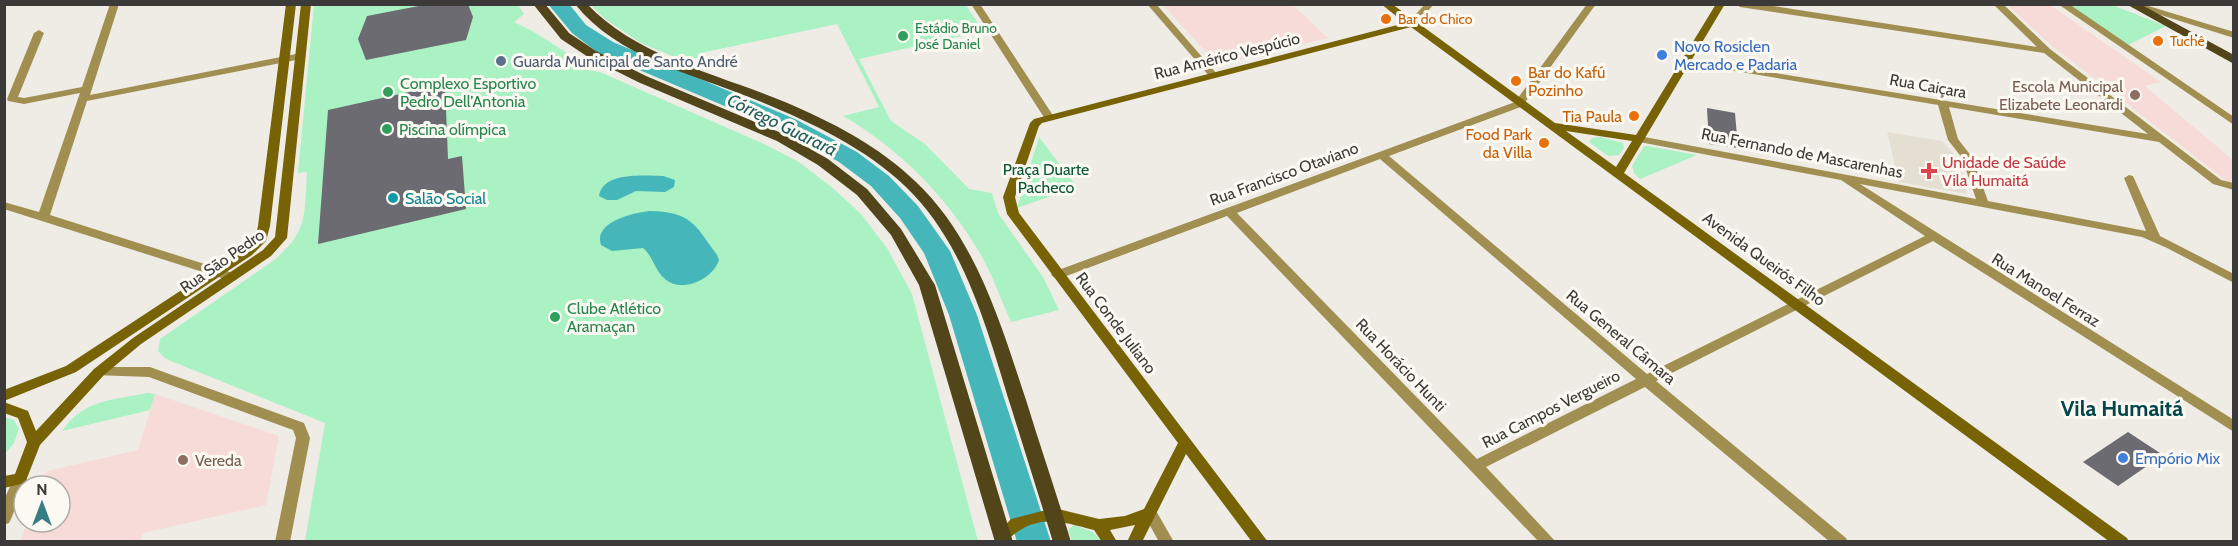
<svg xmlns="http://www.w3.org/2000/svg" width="2238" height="546" viewBox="0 0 2238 546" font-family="Cabin,sans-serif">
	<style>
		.built { fill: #e5dfd2 }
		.education { fill: #f6dbd9 }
		.green { fill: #aaf1c4 }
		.water { fill: #45b7bb }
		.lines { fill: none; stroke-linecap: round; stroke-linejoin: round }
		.river { fill: #45b7bb; fill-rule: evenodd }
		.building { fill: #6b6b71 }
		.street { fill: #a18f52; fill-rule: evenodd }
		.secondary { fill: #786206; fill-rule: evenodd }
		.primary { fill: #52451a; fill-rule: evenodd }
		.food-dot { fill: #e8710a; stroke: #fcf9f3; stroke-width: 2 }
		.leisure-dot { fill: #2e9e5b; stroke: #fcf9f3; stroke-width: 2 }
		.shop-dot { fill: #3f7fe0; stroke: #fcf9f3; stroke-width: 2 }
		.service-dot { fill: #5c6f8a; stroke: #fcf9f3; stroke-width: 2 }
		.education-dot { fill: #8d6e63; stroke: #fcf9f3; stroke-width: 2 }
		.health-dot { fill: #e0444e; stroke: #fcf9f3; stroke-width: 2 }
		.culture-dot { fill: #0f9aa8; stroke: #fcf9f3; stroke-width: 2 }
		.labels { text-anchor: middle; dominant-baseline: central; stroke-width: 6; stroke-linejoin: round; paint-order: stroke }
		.far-food-label { font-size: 14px; fill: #c56008; stroke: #fcf9f3; text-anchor: start }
		.far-leisure-label { font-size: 14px; fill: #27864d; stroke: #fcf9f3; text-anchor: start }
		.shop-label { font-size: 16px; fill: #366cbe; stroke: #fcf9f3; text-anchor: start }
		.street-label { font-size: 16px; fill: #3b3a38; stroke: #fcf9f3 }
		.service-label { font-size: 16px; fill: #4e5e75; stroke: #fcf9f3; text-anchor: start }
		.food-label { font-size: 16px; fill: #c56008; stroke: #fcf9f3; text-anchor: end }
		.leisure-label { font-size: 16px; fill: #27864d; stroke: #fcf9f3; text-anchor: start }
		.education-label { font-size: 16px; fill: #785e54; stroke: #fcf9f3; text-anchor: end }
		.health-label { font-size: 16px; fill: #be3a42; stroke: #fcf9f3; text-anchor: start }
		.park-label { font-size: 16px; fill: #085732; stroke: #fcf9f3 }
		.culture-label { font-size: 16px; fill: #0d838f; stroke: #fcf9f3; text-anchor: start }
		.water-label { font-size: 18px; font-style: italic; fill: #1f5d5f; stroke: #fcf9f3 }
		.district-label { font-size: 22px; font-weight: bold; fill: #03464b; stroke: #fcf9f3 }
	</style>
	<rect width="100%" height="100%" fill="#efece6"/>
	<path class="built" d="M1887,132L1942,141L1958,158L1967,194L1899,182Z"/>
	<path class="education" d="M1163,5H1293L1328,38L1223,64L1216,63Z
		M2007,5H2050L2161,82L2145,86L2233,160V182H2228L2051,45Z
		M155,394L279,436L266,505L143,533L140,541L20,542L28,522H60V486H41L47,471L138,450Z"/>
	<path class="green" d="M314,5H518L524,14L514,22L534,32L589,67L588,70L600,72L764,144L799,162L834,189L861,214L887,248L912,294L978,541H305L325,423L166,359L158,351L160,339L273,261C309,231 304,215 307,172L298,173Z
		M591,5H966L983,31L859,59L891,121L925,144L969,189L992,193L998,213L1043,277L1059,310L1011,322C1001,300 993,276 981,255C948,198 900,149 843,116L879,107L837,24L701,53L702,57L684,61L641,43L605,19Z
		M2068,5H2112L2166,26L2128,45Z
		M1039,137L1077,187L1017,208Z
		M1600,137L1623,143L1624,148L1619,155L1608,156L1589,142L1592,138Z
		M1644,146H1648L1697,155L1640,179L1634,173L1632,166Z
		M148,393L155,394L150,410L62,431C84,399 113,400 148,393Z
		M5,417L14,420L19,429L14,443L5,454Z
		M1074,525L1093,532L1101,541H1072L1068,530Z"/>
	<path class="water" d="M663,176L675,180L674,187L665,192L636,191L617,200H607L599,196C603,171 645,176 663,176Z
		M649,211C691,212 694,223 717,255L719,260C713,279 682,294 665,279C655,271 653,256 643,248L612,251L601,245C593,222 633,213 649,211Z"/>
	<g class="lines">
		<path class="river" d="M548,4H569L586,25L613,42L795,119L857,152L889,176L918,206L950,251L977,315L1051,542H1017L949,315L924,253L900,218L871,186L839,162L779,129L597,52L572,33Z"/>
	</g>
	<path class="building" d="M429,4H468L473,17L466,40L366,60L358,39L367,16Z
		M445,84L448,159L462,156L466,209L318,244L328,110Z
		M1707,108L1735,113L1738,148L1709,144Z
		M2128,432L2163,455L2118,486L2083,462Z"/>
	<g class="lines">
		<path class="street" d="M110,4H119L90,95L301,53L306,56L301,59L87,101L50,215L236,274L238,277L236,280H228L4,209V202L39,212L80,93L24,104L8,101L7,99L34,33L39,30L44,33L18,97L24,98L82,87Z
			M971,4H980L1054,117L1053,119H1045Z
			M1147,4H1156L1216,73V77H1210Z
			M1425,4H1434L1415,26H1409V22Z
			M1587,4H1596L1526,101V105L1389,156L1647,374L1925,236L1841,180L1639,142L1635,141L1634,139L1635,137L1639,136L1976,199L1962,158L1948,140L1938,105L1687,63L1684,62V58L2148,134L2044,53L1740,7L1736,4H1761L2037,47L1993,4H2003L2050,49L2221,180L2234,183V190L2213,184L2159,142L1949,107L1958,139L1972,157L1988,201L2146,231L2124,178L2129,175L2133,176L2160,236L2234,274V283L2167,248L2142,237L1860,184L2234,420V432L1933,241L1656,381L1846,538L1848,542H1830L1645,387L1486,467L1556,542H1539L1227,216L1061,278L1057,279L1051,275L1053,272L1515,102ZM1380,159L1636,379L1477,459L1237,213Z
			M2058,4H2069L2234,117V125Z
			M2142,4L2234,32V38L2129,5Z
			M99,367H150L304,423L310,438L290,542H275L296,438L293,430L149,377L94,375L92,372L94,369Z
			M20,473L25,475L27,479L11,519L9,523L4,525V500L15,475Z
			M1150,507L1155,509L1174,542H1159L1143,513L1145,509Z"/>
		<path class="secondary" d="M286,4H296L270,226L266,241L252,255L76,372L4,401V390L66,366L244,249L255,239L258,226Z
			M301,4H311L287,238L271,256L141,344L104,375L40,445L25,483L4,488V476L15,474L27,442L18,418L4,413V402L28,411L36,431L94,369L133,338L263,250L275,237Z
			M1381,4H1392L1555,123L1636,135L1716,4H1725L1624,173L2127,538L2129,542H2110L1411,27L1042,123L1039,126L1015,197L1019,213L1268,542H1252L1186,454L1142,542H1127L1135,525L1110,530L1117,542H1102L1094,530C1059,521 1037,513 1007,540H997L995,536L1011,519L1054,508L1099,519L1125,516L1144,509L1178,443L1007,214L1003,197L1030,123L1034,119L1405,23ZM1566,131L1632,141L1616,167Z"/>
		<path class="primary" d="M533,4H545L569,33L596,51L646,76L786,135L828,159L867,189L901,229L935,285L1013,542H995L919,285L891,235L857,195L818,165L777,141L638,82L588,57L561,39Z
			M575,4H587C639,58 718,74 785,102C832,122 879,146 916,182C977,240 1001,325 1027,403C1041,449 1057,495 1071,542H1053C1039,496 1025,452 1011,407C987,330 966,245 906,187C863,146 808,121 754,99C693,74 618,58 575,4Z
			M2126,4H2140L2234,55V64Z"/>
	</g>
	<g class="food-dot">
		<circle cx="1386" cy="19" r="6"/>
		<circle cx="2158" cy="41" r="6"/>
		<circle cx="1516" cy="81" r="6"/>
		<circle cx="1634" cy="116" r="6"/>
		<circle cx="1544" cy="143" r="6"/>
	</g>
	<g class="leisure-dot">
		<circle cx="903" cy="36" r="6"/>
		<circle cx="388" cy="92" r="6"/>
		<circle cx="387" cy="129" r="6"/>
		<circle cx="555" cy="317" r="6"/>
	</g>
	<g class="shop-dot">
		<circle cx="1662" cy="55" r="6"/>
		<circle cx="2123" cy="458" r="6"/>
	</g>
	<circle class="service-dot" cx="501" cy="61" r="6"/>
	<g class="education-dot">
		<circle cx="2135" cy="95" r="6"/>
		<circle cx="183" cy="460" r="6"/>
	</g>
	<path class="health-dot" d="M1926 162h6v6h6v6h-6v6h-6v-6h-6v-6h6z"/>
	<circle class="culture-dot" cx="393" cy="198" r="6"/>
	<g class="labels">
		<g class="far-food-label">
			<text x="1398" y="19">Bar do Chico</text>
			<text x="2170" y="41">Tuchê</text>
		</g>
		<g class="far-leisure-label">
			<text x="915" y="28">Estádio Bruno<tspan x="915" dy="16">José Daniel</tspan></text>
		</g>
		<g class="shop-label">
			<text x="1674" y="46">Novo Rosiclen<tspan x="1674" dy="18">Mercado e Padaria</tspan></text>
			<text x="2135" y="458">Empório Mix</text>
		</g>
		<g class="street-label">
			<text transform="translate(1227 56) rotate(-14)">Rua Américo Vespúcio</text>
			<text transform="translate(1928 86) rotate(10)">Rua Caiçara</text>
			<text transform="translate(1802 153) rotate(11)">Rua Fernando de Mascarenhas</text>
			<text transform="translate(1284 174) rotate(-20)">Rua Francisco Otaviano</text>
			<text transform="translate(1764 259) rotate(36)">Avenida Queirós Filho</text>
			<text transform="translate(222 261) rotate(-35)">Rua São Pedro</text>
			<text transform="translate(2046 290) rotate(32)">Rua Manoel Ferraz</text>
			<text transform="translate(1116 323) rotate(53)">Rua Conde Juliano</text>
			<text transform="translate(1621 337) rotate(40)">Rua General Câmara</text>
			<text transform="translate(1401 365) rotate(46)">Rua Horácio Hunti</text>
			<text transform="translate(1551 409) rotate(-27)">Rua Campos Vergueiro</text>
		</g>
		<g class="service-label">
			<text x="513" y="61">Guarda Municipal de Santo André</text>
		</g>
		<g class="food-label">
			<text x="1528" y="72" text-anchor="start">Bar do Kafú<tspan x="1528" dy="18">Pozinho</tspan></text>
			<text x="1622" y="116">Tia Paula</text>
			<text x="1532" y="134">Food Park<tspan x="1532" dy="18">da Villa</tspan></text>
		</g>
		<g class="leisure-label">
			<text x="400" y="83">Complexo Esportivo<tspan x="400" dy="18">Pedro Dell’Antonia</tspan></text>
			<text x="399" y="129">Piscina olímpica</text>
			<text x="567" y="308">Clube Atlético<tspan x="567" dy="18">Aramaçan</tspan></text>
		</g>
		<g class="education-label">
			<text x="2123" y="86">Escola Municipal<tspan x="2123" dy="18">Elizabete Leonardi</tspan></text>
			<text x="195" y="460" text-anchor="start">Vereda</text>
		</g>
		<g class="health-label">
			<text x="1942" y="162">Unidade de Saúde<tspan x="1942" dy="18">Vila Humaitá</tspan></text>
		</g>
		<g class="park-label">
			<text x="1046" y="169">Praça Duarte<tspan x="1046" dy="18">Pacheco</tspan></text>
		</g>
		<g class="culture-label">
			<text x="405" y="198">Salão Social</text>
		</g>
		<g class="water-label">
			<text transform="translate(782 125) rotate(26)">Córrego Guarará</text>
		</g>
		<g class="district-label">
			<text x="2122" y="408">Vila Humaitá</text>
		</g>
	</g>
	<rect width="2238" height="546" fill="none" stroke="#3b3a38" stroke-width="12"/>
	<g transform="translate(42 504)"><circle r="28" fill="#fcf9f3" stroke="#afada8" stroke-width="1.5"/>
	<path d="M0-4.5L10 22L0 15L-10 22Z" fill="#357e85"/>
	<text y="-9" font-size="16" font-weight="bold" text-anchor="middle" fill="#3b3a38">N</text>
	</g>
</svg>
